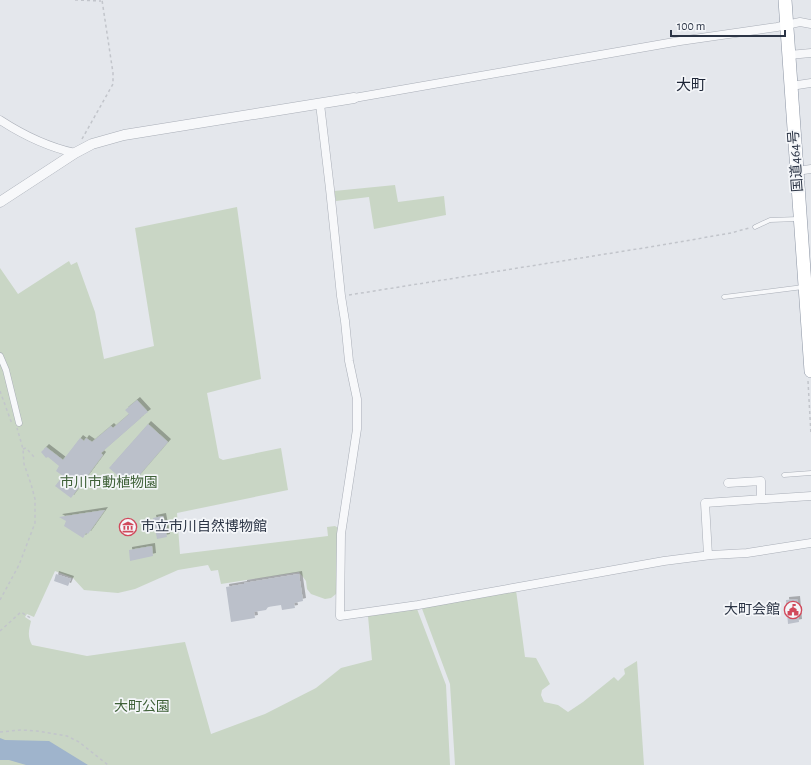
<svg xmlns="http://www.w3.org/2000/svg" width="811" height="765" viewBox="0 0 811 765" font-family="'Alegreya Sans','Noto Sans JP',sans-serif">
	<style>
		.green { fill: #c9d6c5 }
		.water { fill: #9fb4cc }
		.building { fill: #bbc0ca; filter: url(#shadow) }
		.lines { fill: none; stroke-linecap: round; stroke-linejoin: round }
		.service-casing { stroke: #a9aeb7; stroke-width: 5 }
		.pedestrian-casing { stroke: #a9aeb7; stroke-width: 7 }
		.minor-casing { stroke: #a9aeb7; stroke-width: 9 }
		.tertiary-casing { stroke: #a9aeb7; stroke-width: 11 }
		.trunk-casing { stroke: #8b94a3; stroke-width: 14 }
		.path { stroke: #c2c5cb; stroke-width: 1.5; stroke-dasharray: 3 3; stroke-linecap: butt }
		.service { stroke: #f7f8fa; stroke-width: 4 }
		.pedestrian { stroke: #f7f8fa; stroke-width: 6 }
		.minor { stroke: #f7f8fa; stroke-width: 8 }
		.tertiary { stroke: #f7f8fa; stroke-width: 10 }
		.trunk { stroke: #fff; stroke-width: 13 }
		.labels { text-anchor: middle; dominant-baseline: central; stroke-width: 3.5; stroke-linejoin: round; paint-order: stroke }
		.street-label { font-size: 14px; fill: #2b3445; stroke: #f4f6f9 }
		.park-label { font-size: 14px; fill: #3f6138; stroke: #f4f6f9 }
		.poi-label { font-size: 14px; fill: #2b3445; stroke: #f4f6f9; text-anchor: start }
		.neighbourhood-label { font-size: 15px; fill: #1d2536; stroke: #f4f6f9 }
	</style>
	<defs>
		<filter id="shadow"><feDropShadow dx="3" dy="-3" stdDeviation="0" flood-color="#0004"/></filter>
	</defs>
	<rect width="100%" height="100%" fill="#e4e7ec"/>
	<path class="green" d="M395,185L398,202L444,196L446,215L374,229L369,197L336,201L334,191Z
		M237,207L261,379L207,393L219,458L223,460L281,448L288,490L177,513L180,554L328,536L327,527L335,526L338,528V533L336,594L331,598L325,599L311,594L307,589L306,581L299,572L221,584L218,570L211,571L208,565L178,570L135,589L118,593L84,590L73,578L55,571L34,617L27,614L25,617L31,621C29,630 27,636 32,645L87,656L185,642L211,734L265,714L316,688L341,668L372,660L368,616L417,609L446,685L450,765H0V268L18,294L69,261L71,265L77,262L95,312L104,359L154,346L135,228Z
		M516,590L525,657L536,658L550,684L542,690L541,695L544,702L558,705L568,712L583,702L614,677L618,681L625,674L624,669L637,661L644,765H455L450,684L421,606Z"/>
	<path class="water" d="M0,738L5,740L49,741L88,765H26L9,760H0Z"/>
	<path class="building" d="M137,400L148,412L140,418H141L101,453L103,455L71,498L55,486L63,476L56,471L59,466L48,457L46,458L41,452L46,447L63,460L80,438L84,441L86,438L92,442L111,426L113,428L129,414L125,410Z
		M148,424L168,442L130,486L109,468Z
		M105,510L88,534L86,533L83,538L64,526L66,521L59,517Z
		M163,516L167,537L157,539L153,518Z
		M152,546L153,556L130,561L129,550Z
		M56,574L71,579L68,586L54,581Z
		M299,574L303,601L294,603L295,608L282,610L281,605L268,607L266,610L254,612L255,618L231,622L226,587L244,584V583Z
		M797,599L799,622L788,624L786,600Z"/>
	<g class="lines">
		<defs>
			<path id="service" d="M755,227L770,220L798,219
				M724,297L803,287
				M784,475L811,473"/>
			<path id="pedestrian" d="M0,356L6,370L19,423"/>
			<path id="minor" d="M789,55L811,53
				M791,86L811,83
				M354,98L680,41L777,27L800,22L811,24
				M320,104L330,189L341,296L345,321L349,361L357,399V429L341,534L340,616L418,605L664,561L711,555L747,553L811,543
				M0,120C23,135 48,147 75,153
				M797,171L811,169
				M728,483L761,481V499
				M708,555L705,503L811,496"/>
			<path id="tertiary" d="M0,202L75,153L92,144L124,135L354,98"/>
			<path id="trunk" d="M785,0L811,371"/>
		</defs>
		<use href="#service" class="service-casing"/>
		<use href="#pedestrian" class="pedestrian-casing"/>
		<use href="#minor" class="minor-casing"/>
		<use href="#tertiary" class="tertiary-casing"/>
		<use href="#trunk" class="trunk-casing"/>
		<path class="path" d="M75,0L101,1
			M82,139L113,84V73L102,0
			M349,295L656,246L731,233L749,228
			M808,381L811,435
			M0,391L12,424
			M23,449L26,448L34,457
			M0,600L19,565L35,523V499L31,484L24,464L23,449L17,428
			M0,631L21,612L32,619
			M0,732L21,730L37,731L67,736L79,742L108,765"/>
		<use href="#service" class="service"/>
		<use href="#pedestrian" class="pedestrian"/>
		<use href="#minor" class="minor"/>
		<use href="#tertiary" class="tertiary"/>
		<use href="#trunk" class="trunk"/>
	</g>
	<defs>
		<symbol id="museum-ring" viewBox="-11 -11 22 22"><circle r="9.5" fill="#f4f6f9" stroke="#d1495b" stroke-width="1.5"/><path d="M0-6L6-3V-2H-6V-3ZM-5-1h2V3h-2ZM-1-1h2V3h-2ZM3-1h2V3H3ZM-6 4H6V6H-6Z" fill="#d1495b"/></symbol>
		<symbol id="civic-ring" viewBox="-11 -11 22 22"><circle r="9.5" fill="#f4f6f9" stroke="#d1495b" stroke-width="1.5"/><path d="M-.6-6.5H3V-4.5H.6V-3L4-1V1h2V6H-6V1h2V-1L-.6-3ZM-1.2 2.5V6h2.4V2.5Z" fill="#d1495b"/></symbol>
	</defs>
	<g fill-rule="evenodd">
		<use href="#museum-ring" x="118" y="517" width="20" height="20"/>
		<use href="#civic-ring" x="783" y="600" width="20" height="20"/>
	</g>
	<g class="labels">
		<g class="street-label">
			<text transform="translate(796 161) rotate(-94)">国道464号</text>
		</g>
		<g class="park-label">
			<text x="109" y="483">市川市動植物園</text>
			<text x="142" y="707">大町公園</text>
		</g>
		<g class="poi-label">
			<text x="141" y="527">市立市川自然博物館</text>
			<text x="780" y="610" text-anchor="end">大町会館</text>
		</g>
		<g class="neighbourhood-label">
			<text x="691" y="85">大町</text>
		</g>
	</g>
	<path d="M671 30v6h114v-6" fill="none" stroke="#2b3445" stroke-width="2"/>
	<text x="677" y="30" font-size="12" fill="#2b3445" stroke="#f4f6f9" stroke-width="3" paint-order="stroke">100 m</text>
</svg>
